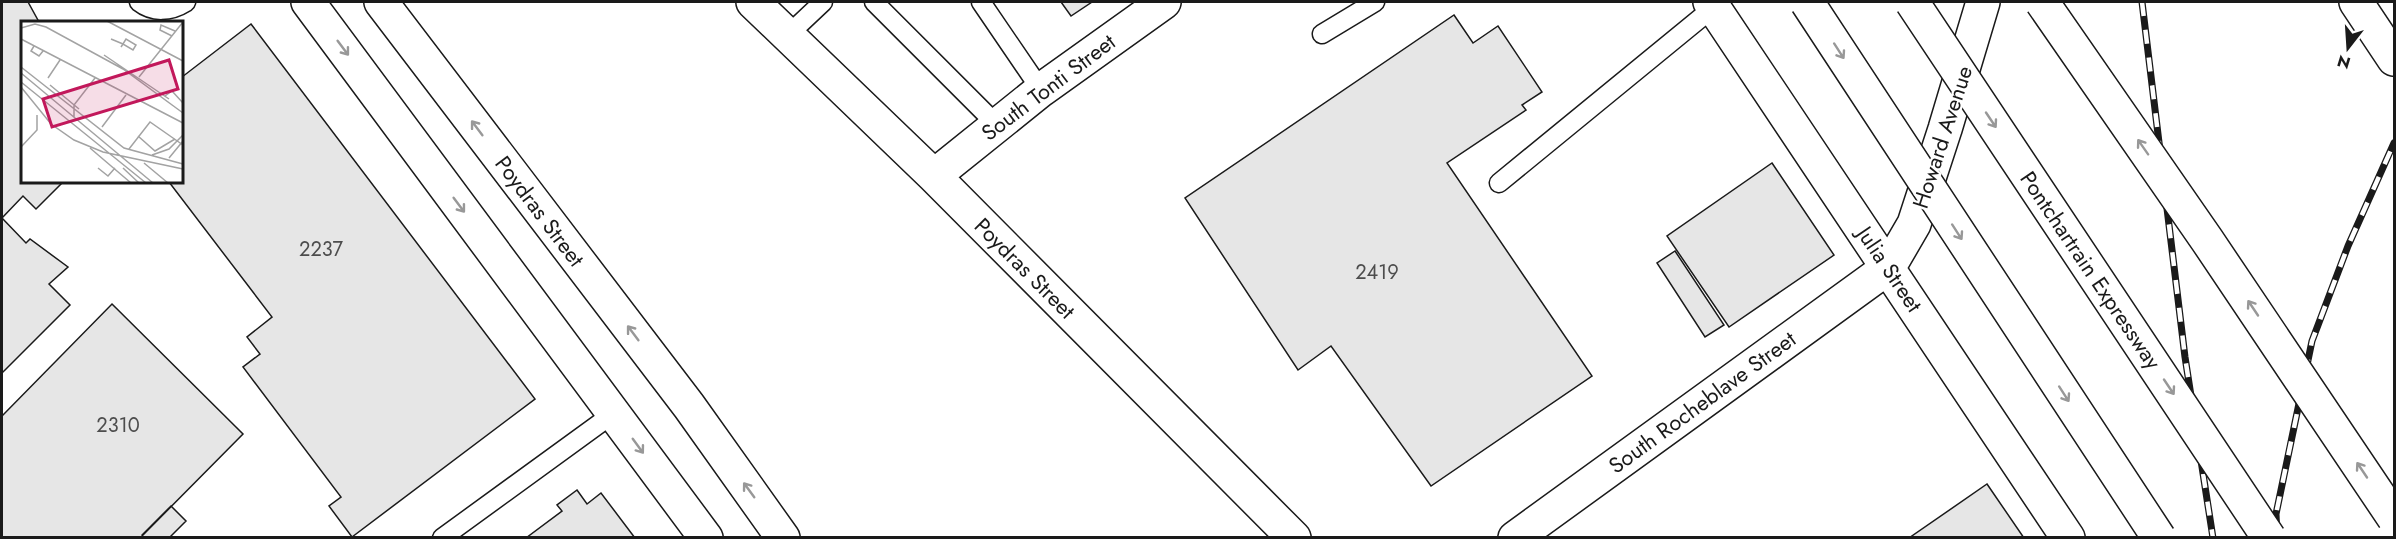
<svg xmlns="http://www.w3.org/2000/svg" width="2396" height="539" viewBox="0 0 2396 539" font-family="Jost,sans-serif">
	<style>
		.building { fill: #e6e6e6; stroke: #1a1a1a; stroke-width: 1.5 }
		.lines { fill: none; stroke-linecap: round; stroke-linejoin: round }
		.lane-casing { stroke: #1a1a1a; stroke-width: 21 }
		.street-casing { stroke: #1a1a1a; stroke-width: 36 }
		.secondary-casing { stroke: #1a1a1a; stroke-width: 36 }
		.highway-casing { stroke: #1a1a1a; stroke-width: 36 }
		.lane { stroke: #fff; stroke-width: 18 }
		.street { stroke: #fff; stroke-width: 33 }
		.secondary { stroke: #fff; stroke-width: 33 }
		.highway { stroke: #fff; stroke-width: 33 }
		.rail-casing { stroke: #1a1a1a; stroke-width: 7 }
		.rail { stroke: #fff; stroke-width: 4.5; stroke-dasharray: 14; stroke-linecap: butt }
		.highway-bridge-casing { stroke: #1a1a1a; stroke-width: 36; stroke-linecap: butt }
		.highway-bridge { stroke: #fff; stroke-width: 33 }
		.oneway { stroke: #989898 }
		.labels { text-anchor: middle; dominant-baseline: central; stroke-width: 4.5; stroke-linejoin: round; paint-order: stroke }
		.number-label { font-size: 20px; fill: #4d4d4d }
		.street-label { font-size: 22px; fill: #1a1a1a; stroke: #fff }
		.inset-road { fill: none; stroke: #a3a3a3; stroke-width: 1.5 }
		.view { fill: #c2185b; fill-opacity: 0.15; stroke: #c2185b; stroke-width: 3 }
		.inset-edge { fill: none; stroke: #1a1a1a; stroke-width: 3 }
	</style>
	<rect width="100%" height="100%" fill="#fff"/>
	<path class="building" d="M2,2H28L39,22H22V182H63L36,209L23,196L2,218L26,243L30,239L68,267L49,284L70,305L2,373Z
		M1061,2H1092L1071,16Z
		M1454,15L1473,43L1498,26L1542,92L1522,105L1526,110L1447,163L1592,376L1431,486L1331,346L1298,370L1185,198Z
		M251,24L535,399L352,537L329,506L341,497L243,367L260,354L247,337L272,317L169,182H182V77Z
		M1772,163L1834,255L1729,327L1667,236Z
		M1675,251L1724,325L1705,337L1657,263Z
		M112,304L243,434L140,538H2V416Z
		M1987,484L2024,538H1909Z
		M577,490L587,504L601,493L635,538H526L562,511L557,505Z
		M171,506L186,521L169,538H144L142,535Z"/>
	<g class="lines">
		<defs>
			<path id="lane" d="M139,2C153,13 170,12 186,2
				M874,2L997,125
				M981,2L1041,90
				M1322,34L1375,2
				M788,35L823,2
				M1499,183L1714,7
				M442,538L614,413"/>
			<path id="street" d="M753,2L934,176L1294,538
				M1710,2L2068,538
				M934,176L1041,90L1164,2
				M1515,538L1889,267L1914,224L1945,129L1983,2"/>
			<path id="secondary" d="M308,2L706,538
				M381,2L689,406L783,538"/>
			<path id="highway" d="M2356,2L2394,59"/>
		</defs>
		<use href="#lane" class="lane-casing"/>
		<use href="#street" class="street-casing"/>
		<use href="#secondary" class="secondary-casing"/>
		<use href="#highway" class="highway-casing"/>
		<use href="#lane" class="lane"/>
		<use href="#street" class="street"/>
		<use href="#secondary" class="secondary"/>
		<use href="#highway" class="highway"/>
		<defs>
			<path id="rail" d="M2142,2L2185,357L2213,538
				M2277,538L2276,514L2312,341L2348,246L2394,143"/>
		</defs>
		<use href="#rail" class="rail-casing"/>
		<use href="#rail" class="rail"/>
		<defs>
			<path id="highway-bridge" d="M1807,2L2159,538
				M1912,2L2269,538
				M2042,2L2207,240L2394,518"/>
		</defs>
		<use href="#highway-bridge" class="highway-bridge-casing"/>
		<use href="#highway-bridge" class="highway-bridge"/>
	</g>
	<defs><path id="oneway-shaft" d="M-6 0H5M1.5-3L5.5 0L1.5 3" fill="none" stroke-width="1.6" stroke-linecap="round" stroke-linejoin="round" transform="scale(1.5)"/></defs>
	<g class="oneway">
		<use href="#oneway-shaft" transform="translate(343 48) rotate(53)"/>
		<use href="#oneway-shaft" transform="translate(1839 51) rotate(57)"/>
		<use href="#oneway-shaft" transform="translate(1991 120) rotate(56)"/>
		<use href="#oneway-shaft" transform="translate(477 128) rotate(-127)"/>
		<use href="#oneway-shaft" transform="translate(2143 147) rotate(-125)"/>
		<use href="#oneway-shaft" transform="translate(459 205) rotate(53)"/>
		<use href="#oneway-shaft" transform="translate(1957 232) rotate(57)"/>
		<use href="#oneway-shaft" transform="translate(2253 308) rotate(-124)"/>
		<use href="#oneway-shaft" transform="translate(633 333) rotate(-127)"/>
		<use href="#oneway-shaft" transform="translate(2169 387) rotate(56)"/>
		<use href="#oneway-shaft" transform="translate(2064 394) rotate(57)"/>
		<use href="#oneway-shaft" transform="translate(638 446) rotate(54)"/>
		<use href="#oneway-shaft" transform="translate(2362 470) rotate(-124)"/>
		<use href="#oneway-shaft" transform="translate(749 490) rotate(-126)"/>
	</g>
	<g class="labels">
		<g class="number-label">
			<text x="321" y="249">2237</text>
			<text x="1377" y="272">2419</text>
			<text x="118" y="425">2310</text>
		</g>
		<g class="street-label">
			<text transform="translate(1048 87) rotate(-37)">South Tonti Street</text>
			<text transform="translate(1942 137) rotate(-72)">Howard Avenue</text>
			<text transform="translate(540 211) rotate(53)">Poydras Street</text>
			<text transform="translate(1025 268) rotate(45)">Poydras Street</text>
			<text transform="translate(1890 269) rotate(56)">Julia Street</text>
			<text transform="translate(2091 270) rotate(56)">Pontchartrain Expressway</text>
			<text transform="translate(1702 402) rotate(-36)">South Rocheblave Street</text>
		</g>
	</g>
	<g transform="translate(21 21)">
		<rect width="162" height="162" fill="#fff"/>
		<path class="inset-road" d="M86,0L162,40M0,7L14,3L25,6L102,48L162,92M151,15L139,9L140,4L154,10M0,18L162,102M90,18L102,23L105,18L115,24L112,29L102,23L100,26M13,25L10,30L18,35L22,30M83,34L148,78M0,46L103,127L162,143M0,52L132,162M118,56L162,1M27,57L39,39M0,61L125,162M29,64L58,88M0,66L30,103L53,119L82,131L162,148M144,75L151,70L162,82M53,96V84L74,57M81,106L105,74M117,115L134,130L154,118M0,126L16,109V94M69,127L110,162M108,128L129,101L162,124M131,134L148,128L162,114M148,137L162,120M123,142L147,162M77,147L87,155L94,147M102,147L118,162"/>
		<path class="view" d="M148,39L157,68L31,106L22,78Z"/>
		<rect width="162" height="162" class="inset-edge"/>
	</g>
	<rect width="2396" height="539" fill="none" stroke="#1a1a1a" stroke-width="6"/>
	<g transform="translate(2348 48) rotate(197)" stroke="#ffffff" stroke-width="4.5" paint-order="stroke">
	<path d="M0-4.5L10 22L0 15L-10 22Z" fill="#1a1a1a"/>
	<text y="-9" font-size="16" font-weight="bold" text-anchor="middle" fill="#1a1a1a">N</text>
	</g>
</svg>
